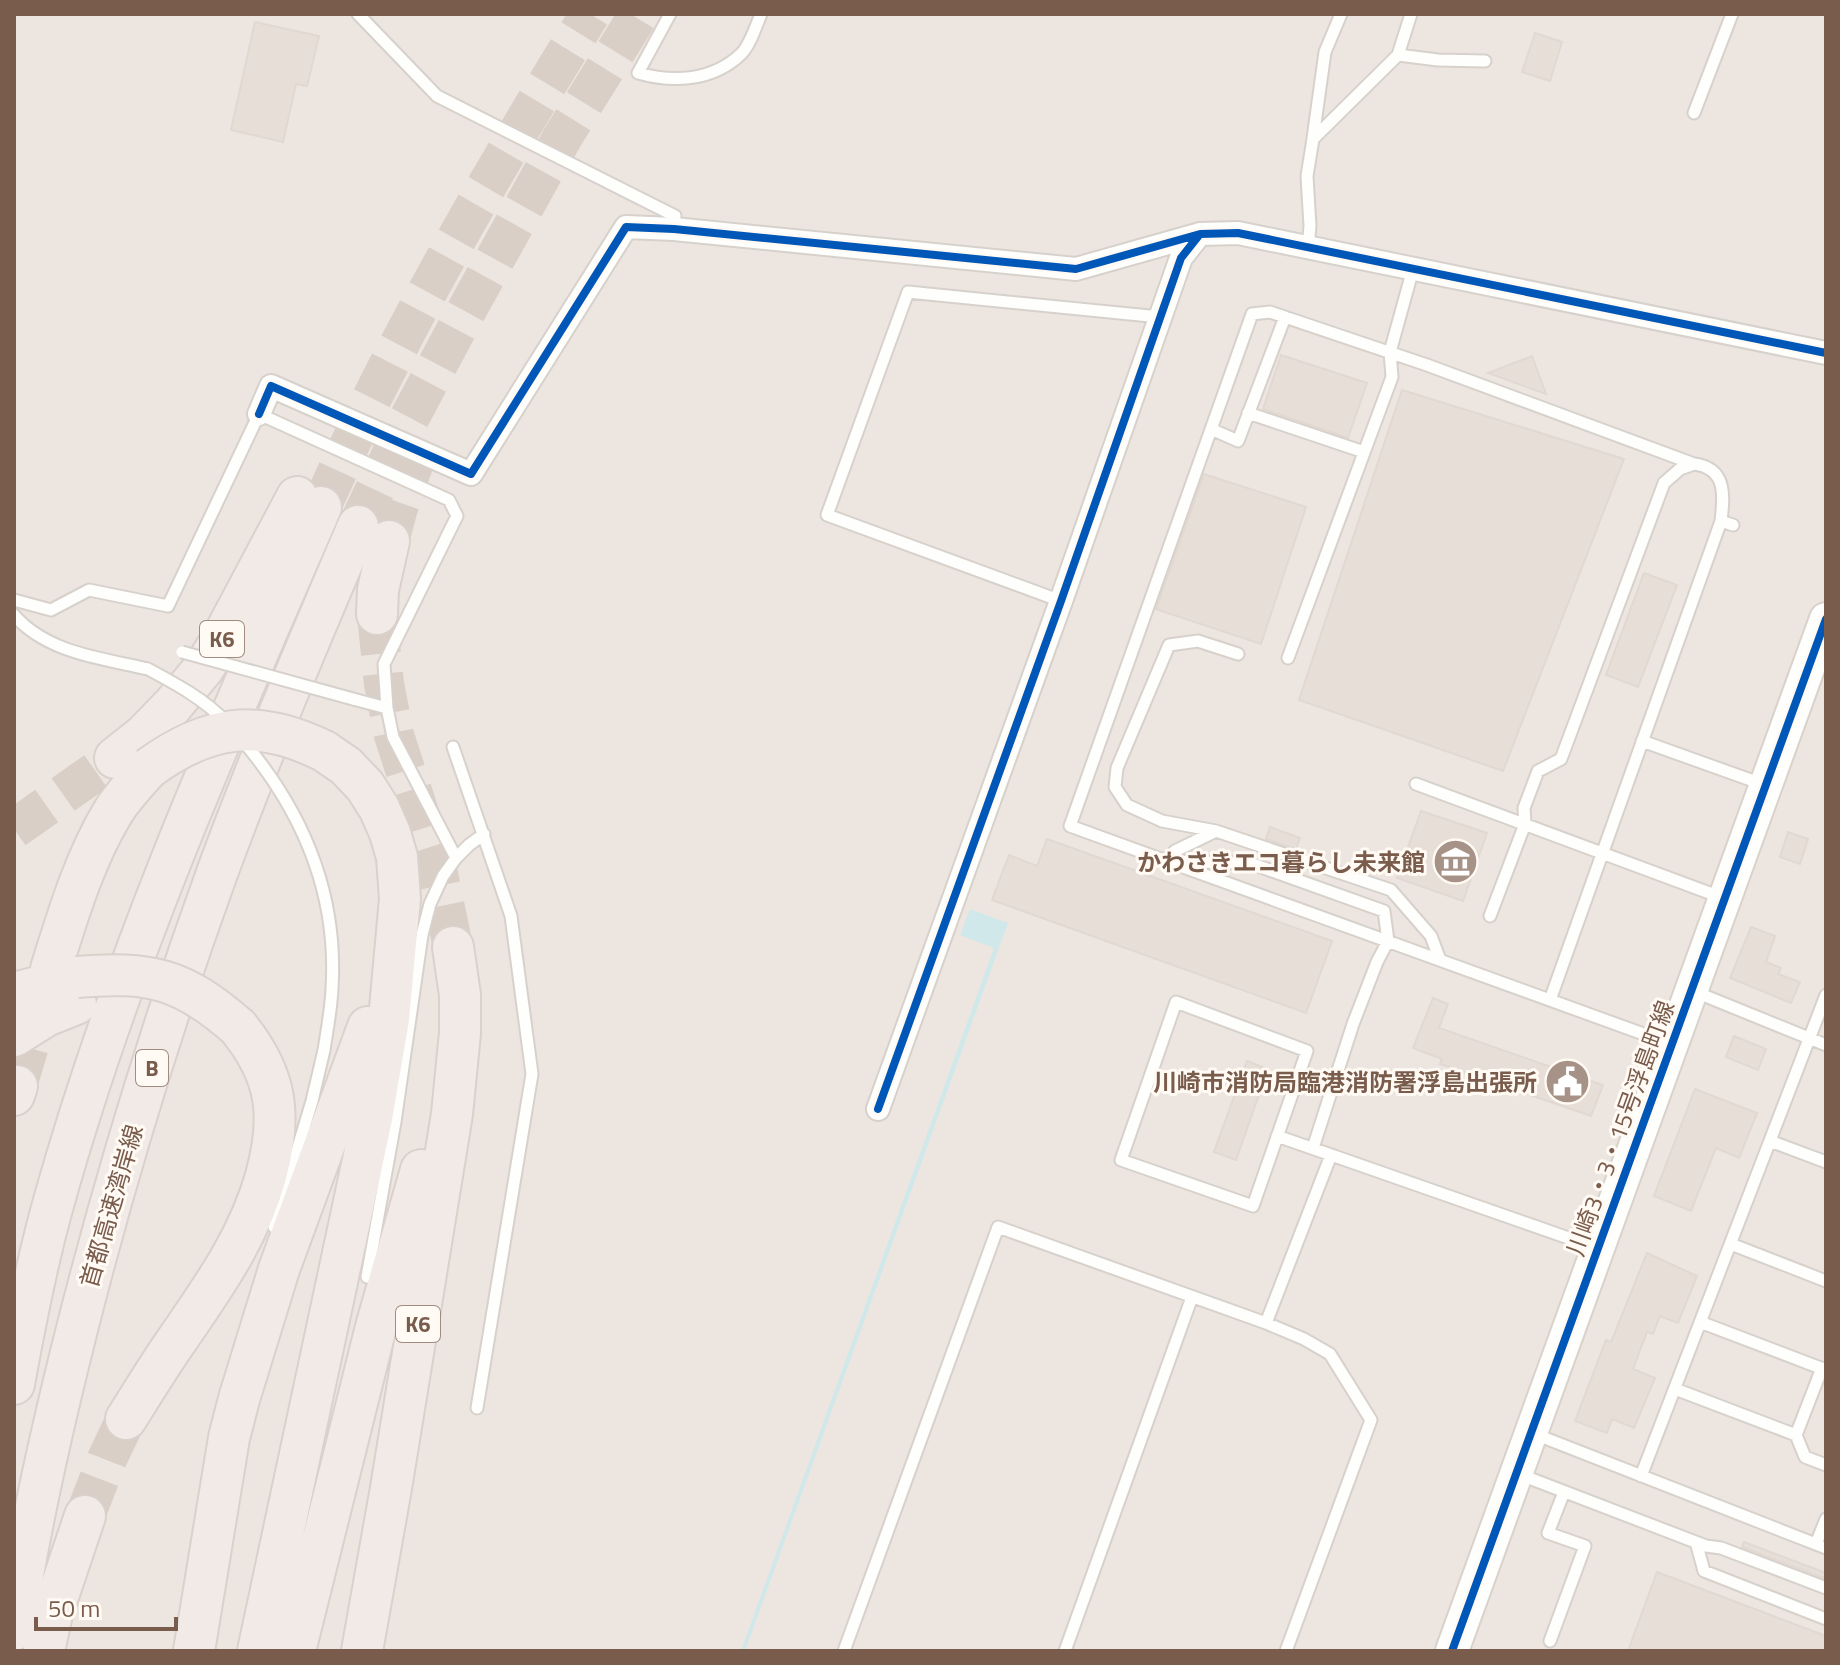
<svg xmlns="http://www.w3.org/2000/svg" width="1840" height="1665" viewBox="0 0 1840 1665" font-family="'Titillium Web','Noto Sans JP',sans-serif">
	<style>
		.industrial { fill: #ede5e0 }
		.water { fill: #d0e8ea }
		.building { fill: #e6ded7; stroke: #e2d8d2; stroke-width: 2 }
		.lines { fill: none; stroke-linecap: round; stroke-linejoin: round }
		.highway-tunnel { stroke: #d9cfc7; stroke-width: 40; stroke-dasharray: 40 20; stroke-linecap: butt }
		.lane-casing { stroke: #d7d1cb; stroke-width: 15 }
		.street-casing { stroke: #d7d1cb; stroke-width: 26 }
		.secondary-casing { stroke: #d9d2cb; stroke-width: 36 }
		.highway-casing { stroke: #dad1cc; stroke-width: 44 }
		.lane { stroke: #fefefd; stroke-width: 11 }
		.street { stroke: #fefefd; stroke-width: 22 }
		.secondary { stroke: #fefefd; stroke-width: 32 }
		.highway { stroke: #f2eae7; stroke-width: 40 }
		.lane-bridge-casing { stroke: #d7d1cb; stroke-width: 15; stroke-linecap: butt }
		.highway-bridge-casing { stroke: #dad1cc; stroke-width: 44; stroke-linecap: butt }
		.lane-bridge { stroke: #fefefd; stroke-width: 11 }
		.highway-bridge { stroke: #f2eae7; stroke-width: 40 }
		.cycleway-casing { stroke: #fffaf3; stroke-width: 13 }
		.cycleway { stroke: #0057b8; stroke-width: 8 }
		.labels { text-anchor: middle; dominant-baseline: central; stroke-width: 6; stroke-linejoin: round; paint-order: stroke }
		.shield { fill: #fffaf3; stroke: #a28b7f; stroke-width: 2 }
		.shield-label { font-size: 22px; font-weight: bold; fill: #7a5c4d }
		.poi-label { font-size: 24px; font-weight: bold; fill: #7a5c4d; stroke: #fffaf3; text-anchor: end }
		.street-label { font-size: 24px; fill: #7a5c4d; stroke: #fffaf3 }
	</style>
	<rect width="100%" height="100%" fill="#f9f5f0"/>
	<path class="industrial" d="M14,14H1826V1651H14Z"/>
	<path class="water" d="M970,909L1008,923L745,1651H741L994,948L960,935Z"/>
	<path class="building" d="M255,22L319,36L307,86L296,84L283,142L231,130Z
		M1535,33L1562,42L1550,81L1522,72Z
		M1281,355L1367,383L1348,438L1263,409Z
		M1532,356L1546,394L1488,373Z
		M1402,390L1624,459L1503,771L1299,700Z
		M1204,474L1306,507L1261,644L1156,609Z
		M1644,573L1677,585L1638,687L1606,675Z
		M1421,811L1487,833L1463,901L1397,878Z
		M1270,827L1300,838L1296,849L1266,839Z
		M1788,832L1808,839L1800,864L1780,857Z
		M1047,839L1332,941L1306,1013L992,900L1009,855L1037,866Z
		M1751,927L1775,936L1766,962L1781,968L1778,974L1800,982L1791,1003L1730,978Z
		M1433,998L1448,1004L1439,1028L1603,1085L1591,1116L1440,1064L1442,1059L1413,1048Z
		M1734,1036L1766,1049L1758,1070L1726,1057Z
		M1247,1061L1268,1069L1236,1160L1214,1152Z
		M1695,1089L1757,1113L1739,1158L1716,1148L1691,1211L1654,1196Z
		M1647,1253L1697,1276L1678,1323L1660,1316L1653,1334L1647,1332L1633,1369L1655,1378L1634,1428L1612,1419L1607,1433L1575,1421L1606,1340L1611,1342Z
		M1744,1542L1826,1573V1579L1742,1547Z
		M1657,1572L1826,1636V1651H1628Z"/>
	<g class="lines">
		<path class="highway-tunnel" d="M321,507C337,472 353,437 370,402C436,269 512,140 590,14
			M358,526L402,432L464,315L562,138L639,14
			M389,541L397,511L418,451
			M377,614L384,684L394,735L437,869L453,947
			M14,829L115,758
			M17,1086L42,1002
			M85,1516L107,1459L126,1419"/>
		<defs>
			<path id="lane" d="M358,14L437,96L675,216L674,229
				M670,14L638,73C673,83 713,81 741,54C750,45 756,26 761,14
				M1398,55L1438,60L1485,61
				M1694,113L1732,14
				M1313,138L1325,52L1341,14
				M1308,248L1310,226L1307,176L1313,139L1398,55L1411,14
				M1248,413L1364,452
				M1211,429L1238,441L1285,317
				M1721,521L1733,525
				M14,600L51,610L89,590L168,606L259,414L449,500L457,516L384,664L387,708L393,737L456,858
				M1061,601L827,515L908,292L1160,317
				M14,615C47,653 101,658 148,669
				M1238,654L1198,641L1169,645L1117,768L1115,787L1127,805L1162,821L1216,831L1391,890L1431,936L1440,960
				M1288,658L1392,377L1390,352L1413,269
				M353,699L387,708
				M1642,741L1762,784
				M453,747L511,916L532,1074L477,1408
				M1416,784L1723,898
				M1165,860L1175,851L1216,831
				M1176,861L1226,863L1247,862L1384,911L1388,941L1377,962L1353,1024L1313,1148
				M1490,916L1525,824L1524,808L1538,771L1561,759L1664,483L1680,469L1694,464
				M1693,991L1826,1045
				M1550,1000L1721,521C1724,496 1727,468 1694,464L1427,365L1270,312L1252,314L1070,826L1671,1044
				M1176,1002L1307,1051L1253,1206L1121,1160Z
				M1277,1136L1597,1248
				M1770,1141L1826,1162
				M274,1227L312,1101L324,1050
				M1731,1244L1826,1281
				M367,1277L395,1122L422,935L430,904L443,876L456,858L469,845L484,834
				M1700,1322L1826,1370
				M1266,1323L1331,1155
				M1822,1368L1796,1435L1805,1457L1826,1465
				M1675,1389L1796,1435
				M1532,1433L1826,1548
				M1521,1475L1706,1546L1721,1548L1826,1588
				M1641,1476L1826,995
				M1696,1542L1704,1571L1826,1619
				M1816,1544L1826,1519
				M1550,1641L1585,1546L1548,1533L1564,1492
				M844,1651L998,1227L1266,1323L1304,1339L1330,1354L1371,1420L1286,1651
				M1065,1651L1192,1297"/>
			<path id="street" d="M259,414L271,386L471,474L626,227L674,229L1076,269L1200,234
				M878,1109L1061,601L1181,258L1200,234L1238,233L1826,353"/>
			<path id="secondary" d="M1452,1651L1826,619"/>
			<path id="highway" d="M377,614L378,590L389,541
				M115,758L144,735L173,705L203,669L220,642L297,497
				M51,969C68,915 84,860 113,812C123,796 136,782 149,768
				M14,993L77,977
				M14,1036L46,1016L76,1004
				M14,1095L17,1086
				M14,1384C25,1323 37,1261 54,1201C121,962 222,734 321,507
				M126,1419C143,1392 160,1364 179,1337C214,1286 249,1237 266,1176C282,1117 278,1076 238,1027
				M14,1630C29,1528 52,1428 77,1329C116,1175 163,1022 217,873C260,756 309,641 358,526
				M44,1651L52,1614L85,1516
				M194,1651L229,1438L239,1399L279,1269L368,1027
				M258,1651L372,1118L389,1019L400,899L397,857L390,833L379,808L365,786L346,766L324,751
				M295,1651L376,1327L421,1170
				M362,1651L391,1488L452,1114L460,1033V995L453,947"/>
		</defs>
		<use href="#lane" class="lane-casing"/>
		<use href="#street" class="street-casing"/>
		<use href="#secondary" class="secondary-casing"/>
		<use href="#highway" class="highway-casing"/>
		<use href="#lane" class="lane"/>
		<use href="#street" class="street"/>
		<use href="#secondary" class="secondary"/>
		<use href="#highway" class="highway"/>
		<defs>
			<path id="lane-bridge" d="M182,652L353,699
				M148,669C176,684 204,699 226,722
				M243,741C304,813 338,894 332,989C331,1010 327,1030 324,1050"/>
			<path id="highway-bridge" d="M149,768C208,725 257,718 324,751
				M77,977C150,971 182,978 238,1027"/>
		</defs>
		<use href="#lane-bridge" class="lane-bridge-casing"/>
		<use href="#highway-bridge" class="highway-bridge-casing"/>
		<use href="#lane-bridge" class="lane-bridge"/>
		<use href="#highway-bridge" class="highway-bridge"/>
		<defs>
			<path id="cycleway" d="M259,414L271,386L471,474L626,227L674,229L1076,269L1200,234
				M878,1109L1061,601L1181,258L1200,234L1238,233L1826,353
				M1452,1651L1826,619"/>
		</defs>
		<use href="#cycleway" class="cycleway-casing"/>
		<use href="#cycleway" class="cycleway"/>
	</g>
	<defs>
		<symbol id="museum-disc" viewBox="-11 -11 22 22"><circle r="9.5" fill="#a69286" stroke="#fffaf3"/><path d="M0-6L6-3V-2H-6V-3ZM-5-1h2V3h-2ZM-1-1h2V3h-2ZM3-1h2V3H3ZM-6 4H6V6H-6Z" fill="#fff"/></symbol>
		<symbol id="civic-disc" viewBox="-11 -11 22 22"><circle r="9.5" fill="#a69286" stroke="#fffaf3"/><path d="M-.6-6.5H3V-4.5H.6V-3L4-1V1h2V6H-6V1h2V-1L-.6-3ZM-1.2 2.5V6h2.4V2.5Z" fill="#fff"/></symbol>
	</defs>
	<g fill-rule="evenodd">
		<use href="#museum-disc" x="1430" y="836" width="51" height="51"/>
		<use href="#civic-disc" x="1542" y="1056" width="51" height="51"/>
	</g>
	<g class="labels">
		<g class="shield">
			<rect x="200" y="621" width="44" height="36" rx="6"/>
			<rect x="136" y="1050" width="32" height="36" rx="6"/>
			<rect x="396" y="1306" width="44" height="36" rx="6"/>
		</g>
		<g class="shield-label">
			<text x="222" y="639">K6</text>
			<text x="152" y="1068">B</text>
			<text x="418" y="1324">K6</text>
		</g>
		<g class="poi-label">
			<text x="1425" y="862">かわさきエコ暮らし未来館</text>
			<text x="1537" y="1082">川崎市消防局臨港消防署浮島出張所</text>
		</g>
		<g class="street-label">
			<text transform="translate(1620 1128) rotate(-70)">川崎3・3・15号浮島町線</text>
			<text transform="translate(111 1206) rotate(-74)">首都高速湾岸線</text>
		</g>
	</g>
	<rect width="1840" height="1665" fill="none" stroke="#7a5c4d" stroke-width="32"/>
	<path d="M36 1617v12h140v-12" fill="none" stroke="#7a5c4d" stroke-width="4"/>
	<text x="48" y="1617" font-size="24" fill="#7a5c4d" stroke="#fffaf3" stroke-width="6" paint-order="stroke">50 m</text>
</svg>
